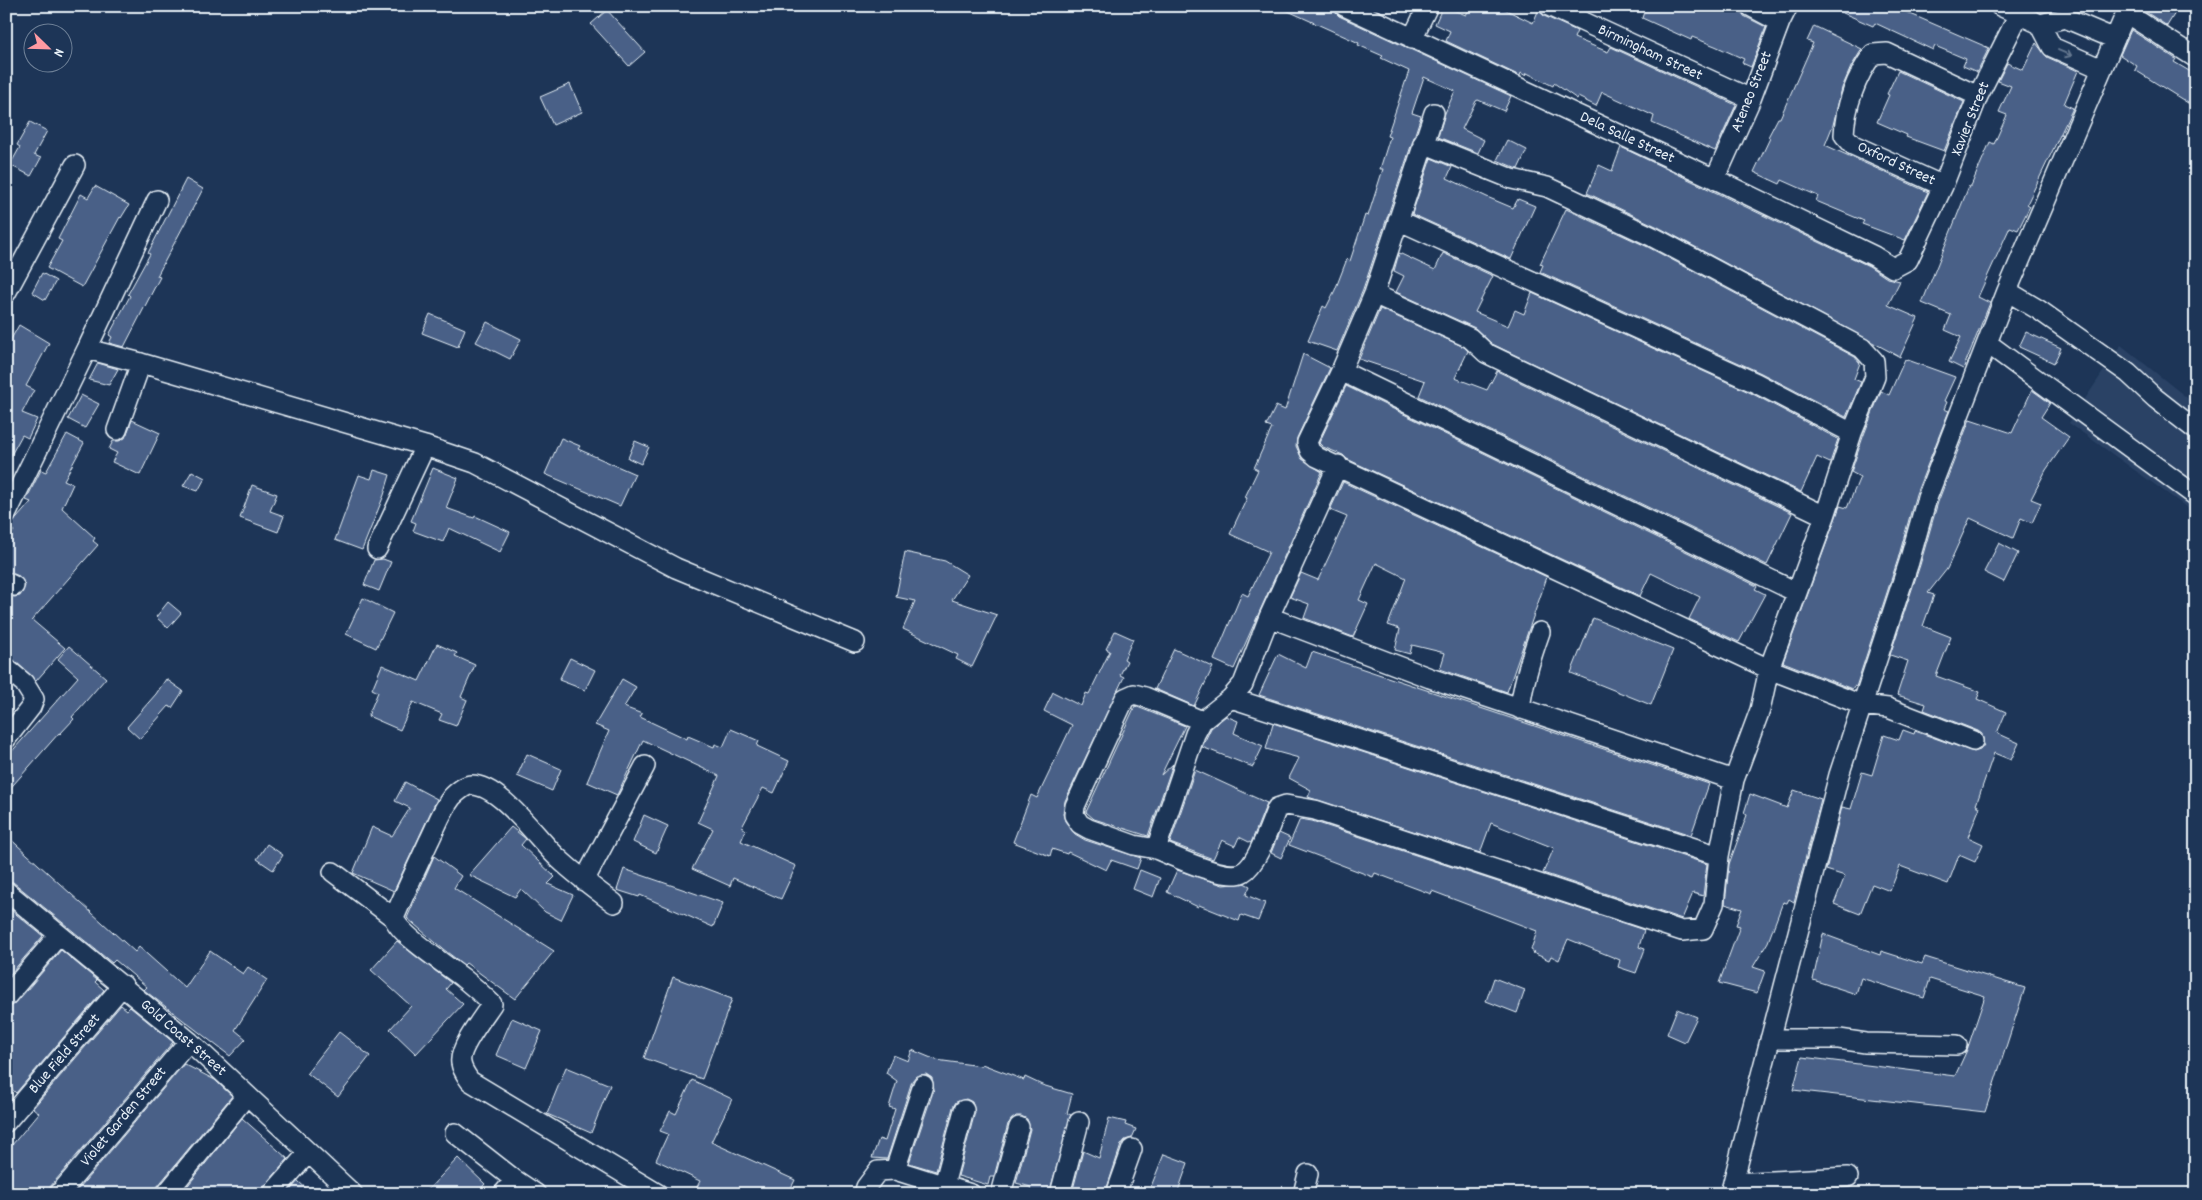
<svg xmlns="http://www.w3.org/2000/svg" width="2202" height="1200" viewBox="0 0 2202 1200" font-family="Dekko,sans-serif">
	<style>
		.built { fill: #2a4265 }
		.building { fill: #486187; stroke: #e8f1f8 }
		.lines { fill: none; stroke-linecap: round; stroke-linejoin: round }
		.minor-casing { stroke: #e8f1f8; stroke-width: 22 }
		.minor { stroke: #1d3557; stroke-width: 19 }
		.oneway { stroke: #64778f }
		.labels { text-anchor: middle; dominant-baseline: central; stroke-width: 4; stroke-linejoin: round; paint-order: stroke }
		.street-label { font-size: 16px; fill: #e8f1f8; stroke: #1d3557 }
	</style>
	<rect width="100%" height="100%" fill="#1d3557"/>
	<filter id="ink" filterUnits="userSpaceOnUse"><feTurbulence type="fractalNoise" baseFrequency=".02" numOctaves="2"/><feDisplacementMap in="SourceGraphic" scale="10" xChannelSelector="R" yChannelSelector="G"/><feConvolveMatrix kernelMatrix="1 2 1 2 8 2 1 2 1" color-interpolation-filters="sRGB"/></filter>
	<g filter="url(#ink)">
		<path class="built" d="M2121,345L2196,405V514L2069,423Z"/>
		<path class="building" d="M1277,6H1333L1335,12L1339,16L1511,96L1504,111L1478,100L1476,101L1462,129L1484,140L1478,153L1438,137L1445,113L1455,91L1424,77L1412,113L1421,116L1363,290L1337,351L1308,341L1323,306L1326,308L1335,290L1347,259L1350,261L1365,215L1368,216L1383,169H1380L1390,137L1387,136L1409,71L1381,58L1383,56L1358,45L1359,43Z
			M1443,6L1466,15L1471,6H1498L1533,23L1539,9L1544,16L1577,31L1574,38L1608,52L1611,47L1736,105L1715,151L1652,123L1654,116L1602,92L1596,106L1578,97L1577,99L1554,83L1553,86L1527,73L1526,76L1521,73L1520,76L1446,41L1450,31L1435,24Z
			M1646,6H1739L1744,16L1766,27L1751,67L1742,63L1744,59L1715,46L1692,37L1691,40L1642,18Z
			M1827,6H1892L1989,48L1977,72L1963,66L1966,59L1935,46L1933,50L1875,23L1873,26Z
			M2140,6H2165L2175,13L2167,26L2140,8Z
			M607,10L645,52L629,66L591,24Z
			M1814,26L1862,49L1851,67L1842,88L1833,125L1825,145L1928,192L1905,240L1862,224L1864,221L1816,201L1818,196L1782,180L1780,184L1754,172L1770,138L1768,137L1778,118H1780L1813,43L1807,41Z
			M2131,30L2176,59L2174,62L2196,75V108L2135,70L2137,66L2120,55Z
			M2036,43L2047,57L2078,71L2064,104L2073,108L2027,204L2030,206L2018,230L2010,227L1978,297L1990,303L1963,369L1949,362L1961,337L1945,330L1951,315L1922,303L1969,186H1971L1990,142L1994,144L2007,115L1999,112L2011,86L1998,81L2007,63L2023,70Z
			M1898,71L1964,102L1944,151L1906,137L1907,135L1877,122L1889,95L1887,94Z
			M570,84L582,112L553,125L540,97Z
			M30,122L47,131L34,155L41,158L31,176L10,165L20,147L17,145Z
			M1507,140L1527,150L1518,169L1497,160Z
			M1621,147L1869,266L1887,278L1900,281L1888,305L1918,318L1900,357L1658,227L1587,193L1599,165L1612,171Z
			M1431,158L1452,167L1447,178L1487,197L1513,208L1518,199L1535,206L1511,259L1412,214Z
			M186,179L203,189L157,276L160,277L124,347L109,343L112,337L109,335L130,296L128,294L150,254L148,253Z
			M95,186L129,205L121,218L120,217L82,287L47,268L62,241L58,239L81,194L88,198Z
			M1566,209L1648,247L1855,357L1860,363L1854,379L1861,382L1846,417L1761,373L1540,272L1543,265L1540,264Z
			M1399,253L1435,270L1443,253L1493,276L1475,312L1508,326L1515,310L1524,314L1532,293L1751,393L1838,439L1830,463L1817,457L1801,492L1492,344L1475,328L1396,292L1404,276L1394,271Z
			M42,273L56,281L45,300L32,292Z
			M1380,309L1464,347L1468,351L1455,378L1487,390L1497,371L1792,513L1767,565L1419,396L1425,381L1359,359Z
			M430,314L465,329L458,347L422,333Z
			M487,322L521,339L510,359L476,342Z
			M19,325L49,343L26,386L34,390L22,413L37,419L28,438L22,435L6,464V348Z
			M2026,332L2061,348L2054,363L2019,347Z
			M1303,354L1330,368L1297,438L1296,446L1302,459L1322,472L1234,669L1214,660L1242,593L1248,596L1269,552L1230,534L1247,498L1245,497L1258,470L1254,468L1272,428L1266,426L1276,406L1285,410Z
			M1905,359L1955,377L1944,401L1947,402L1944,409L1949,411L1916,494L1898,559L1856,687L1854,686L1852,689L1783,662L1840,506L1847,508L1860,477L1851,472L1863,437L1881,391L1889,395Z
			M98,363L118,369L109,385L89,380Z
			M1346,386L1757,586L1755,589L1765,594L1739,642L1689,619L1700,597L1651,573L1640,596L1347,459L1343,455L1323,447L1319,443Z
			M2032,390L2050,403L2041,417L2069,437L2046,470L2031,499L2041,503L2032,523L2021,518L2013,538L1970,518L1947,569L1928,593L1934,595L1923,626L1951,637L1936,676L1980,692L1977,699L2006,712L1997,733L2019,743L2011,760L1994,753L1976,805L1980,807L1968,837L1983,844L1975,862L1959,855L1948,884L1900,866L1890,891L1872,884L1860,914L1834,904L1845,876L1826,870L1842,807L1851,809L1862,772L1872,775L1884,735L1899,740L1903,730L1914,734L1915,731L1974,752L1980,750L1984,745L1982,734L1978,731L1924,710L1926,704L1897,695L1908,661L1890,655L1920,565L1938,502L1970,419L2012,433Z
			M81,395L99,404L85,428L68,419Z
			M132,420L160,433L140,475L112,462L117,453L109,449L113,441H119L125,438Z
			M67,434L84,443L64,480L73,484L62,508L95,538L93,541L98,545L32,620L65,648L36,681L13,659L6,657V595L14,597L20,596L25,586L19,576L6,571V540L14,531L9,527L31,502L26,500L41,470L46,472Z
			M561,438L580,446L578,449L635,474L620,506L545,474Z
			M635,441L649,447L641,464L628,458Z
			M433,468L458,478L446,508L474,518L475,516L510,532L500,552L449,528L443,542L413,531L416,523L411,521Z
			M374,470L390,475L384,495L362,550L335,540L359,475L371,479Z
			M192,471L205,478L198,491L183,486Z
			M1343,482L1547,577L1507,692L1440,669L1445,653L1412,645L1410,654L1395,650L1400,629L1388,625L1406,578L1376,563L1359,600L1368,604L1353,637L1304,618L1309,604L1290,597L1301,573L1318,580L1332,550L1347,517L1330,510Z
			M252,485L277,494L270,511L284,516L278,532L240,518Z
			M1999,543L2018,553L2004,582L1984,572Z
			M905,552L945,561L968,575L952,600L997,615L972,667L956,659L958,655L903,629L915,601L896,597Z
			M383,559L391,562L379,591L364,585L374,560Z
			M363,598L393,613L376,648L346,634Z
			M168,602L181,613L168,628L156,617Z
			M1593,618L1673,650L1651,705L1571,673Z
			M1115,631L1133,639L1124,659L1127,661L1120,675L1124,677L1065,801L1063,814L1065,821L1075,834L1085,840L1141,858L1137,869L1111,860L1106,870L1068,852L1067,854L1052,849L1050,856L1013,842L1031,795L1037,798L1072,725L1044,711L1053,692L1081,706L1086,693L1089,694L1110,651L1106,649Z
			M437,644L457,653L455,656L475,665L461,697L467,700L456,726L439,720L442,714L413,702L400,730L368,716L378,692L372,689L382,665L419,681Z
			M69,646L106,678L72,717L74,719L60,734L59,733L6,793V758L78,677L58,659Z
			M1174,649L1213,667L1194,706L1155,689Z
			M1312,652L1709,784L1691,835L1259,695L1278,654L1306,668Z
			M570,658L595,670L585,690L559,680Z
			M166,679L183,691L172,708L169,706L140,739L127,727L156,694Z
			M622,679L636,687L624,707L642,714L640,717L687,739L688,736L714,747L715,744L723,747L731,729L759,741L757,746L789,761L774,793L763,788L742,827L746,830L741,841L796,866L781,899L733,878L730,886L692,869L713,829L698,822L719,776L643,740L617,795L587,782L609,731L595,725Z
			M1135,706L1185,726L1161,775L1173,764L1148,836L1094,819L1086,812Z
			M1226,716L1238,721L1234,733L1263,746L1253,767L1202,747L1211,728Z
			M1273,723L1707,864L1703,896L1693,893L1682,919L1543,873L1554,848L1491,823L1480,853L1308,797L1311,790L1289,778L1299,758L1266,749Z
			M527,754L561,769L552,791L517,776Z
			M1195,770L1267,803L1251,843L1239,837L1235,846L1222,840L1213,859L1170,843Z
			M405,782L437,799L394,891L353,873L372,827L392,836L410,808L395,801Z
			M1794,790L1821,799L1794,902L1789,899L1787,903L1783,902L1768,942L1753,967L1765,971L1757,993L1719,983L1740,926L1736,925L1742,909L1725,904L1729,864L1747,815L1744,813L1750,794L1787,808Z
			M644,815L668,826L656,853L633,842Z
			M1300,819L1312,821L1644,930L1639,947L1645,949L1636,973L1618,967L1620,960L1568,939L1559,960L1551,956L1549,960L1533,953L1534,952L1531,950L1537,931L1432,891L1431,894L1375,873L1373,877L1289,845Z
			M511,827L526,839L521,845L555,877L548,884L573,895L561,920L545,912L521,889L515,897L469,875Z
			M1279,833L1290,838L1281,858L1271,853Z
			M6,835L135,952L139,947L185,988L210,951L243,974L248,967L267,980L235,1030L246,1039L230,1056L144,990L147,987L115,960L112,963L13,882L6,880Z
			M267,844L283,855L273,870L257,859Z
			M434,856L461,876L454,888L554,951L515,999L466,963L464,965L443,949L407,918Z
			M624,869L723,903L713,927L640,895L639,897L617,890Z
			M1140,870L1160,878L1153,897L1133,889Z
			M1177,870L1223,885L1244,883L1250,886L1246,895L1265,903L1258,921L1241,915L1239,921L1199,905L1198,907L1167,892Z
			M6,906L43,936L6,979Z
			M1823,934L1880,955L1881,951L1922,964L1925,957L2025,988L1985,1112L1793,1090L1802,1057L1955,1076L1967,1050L1985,996L1930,979L1924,998L1861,978L1856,994L1813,980Z
			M397,941L451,983L446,989L463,1004L416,1054L390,1029L411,1006L371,970Z
			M61,950L97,980L95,982L104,990L16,1093L6,1084V1008L15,1004Z
			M673,977L732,999L702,1079L644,1058Z
			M1494,978L1525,990L1517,1013L1486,1001Z
			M121,1005L127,1010L130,1007L173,1042L50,1187L48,1194H6V1152L39,1113L33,1108Z
			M1677,1009L1697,1017L1685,1042L1667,1034Z
			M512,1018L542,1031L526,1068L496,1055Z
			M339,1032L370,1056L338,1097L307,1073Z
			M912,1050L936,1060L981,1066L982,1064L1024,1080L1025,1077L1042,1085L1072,1094L1067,1113L1071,1115L1049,1194H1029L1031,1187L1016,1183L1030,1129L1027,1119L1021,1116H1016L1008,1124L994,1177H990L988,1185L958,1176L975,1112L972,1102L966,1099L956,1102L953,1107L936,1171L909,1163L934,1089L932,1078L926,1074L916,1076L912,1081L887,1159L872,1158L879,1139L885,1141L895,1109L889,1107L897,1081L886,1073L893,1055L908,1061Z
			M184,1064L215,1080L232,1096L157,1187L155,1194H74Z
			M566,1067L610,1085L591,1133L547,1114Z
			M692,1080L732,1099L711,1142L795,1180L788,1194H707L696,1189L700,1181L656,1160L668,1134L660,1131L670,1111L676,1114Z
			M242,1118L288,1159L264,1187L261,1194H181Z
			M1109,1118L1126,1122L1125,1125L1136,1129L1132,1138L1125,1140L1121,1145L1105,1194L1072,1193L1083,1151L1099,1158Z
			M1164,1154L1188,1163L1177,1194H1148Z
			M458,1158L485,1184L476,1194H424Z
			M298,1181L312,1194H287Z"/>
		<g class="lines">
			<defs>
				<path id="minor" d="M1344,6L1715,179L1874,256L1893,268L1908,260L1943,186L1978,96L2023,6
					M1549,6L1751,99
					M1750,6L1780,22
					M2000,6L2040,24L2065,18L2115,39
					M2126,13L2196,58
					M2040,24L2052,47L2102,69
					M1412,39L1428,6
					M1434,113L1374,294L1341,371L1307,442L1310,451L1317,457L1769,669L1862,705L1888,708L1973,741
					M1715,179L1751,99L1780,22L1788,6
					M1943,186L1853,145L1844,135C1845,107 1856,76 1873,54L1887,53L1978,96
					M1398,220L1756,383L1852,433
					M2007,291L2039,310L2128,373L2155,398L2196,430
					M6,293L75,165
					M1374,294L1470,338L1486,353L1825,516
					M1987,343L2196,496
					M87,349L157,200
					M1341,371L1796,592
					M117,430L141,363
					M6,515L87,349L141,363L425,446L475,463L676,568L855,642
					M377,549L425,446
					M6,582L14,586
					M1269,617L1430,678L1734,780
					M6,668L24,683L34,699L31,707L6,739
					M1231,698L1719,856
					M1520,709C1523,682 1531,657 1540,632
					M1202,721L1145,697L1134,694L1125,698L1075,806L1074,815L1080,824L1089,829L1134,845L1156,849L1195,734L1202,721L1231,698L1243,684L1269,617L1338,465
					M1156,849C1172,856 1228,882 1243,872C1258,864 1270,824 1277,808L1286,805L1315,810L1682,931L1703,929L1714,904L1719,856L1734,780L1760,710L1769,669L1825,516L1852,433L1875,377L1874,361L1862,348L1653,237L1547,187L1512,179L1423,143
					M333,872L394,918
					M584,881L645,766
					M6,891L189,1041L353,1194
					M614,903C595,889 575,874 558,858C538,840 500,784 471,785C465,785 456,793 452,797C442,810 436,827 429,841C417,867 405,892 394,918C399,935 448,966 463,978C473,986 483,995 492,1004C484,1016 458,1049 461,1063C462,1070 466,1075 470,1081L658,1194
					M6,997L59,935
					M1770,1039H1839L1866,1043L1957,1045
					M6,1122L123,985
					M455,1133L515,1180L536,1194
					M895,1170L923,1085
					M1733,1183L1848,1177
					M944,1185L964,1110
					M59,1194L189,1041
					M166,1194L247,1095
					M272,1194L308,1153
					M503,1194L515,1180
					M864,1194L866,1187L878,1171L895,1170L971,1194
					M1001,1194L1019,1127
					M1060,1194L1079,1122
					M1116,1194L1132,1149
					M1303,1194L1308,1174
					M1730,1194L1839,775L1909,562L1927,498L2007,291L2129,6"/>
			</defs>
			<use href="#minor" class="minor-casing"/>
			<use href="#minor" class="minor"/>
		</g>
		<defs><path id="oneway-shaft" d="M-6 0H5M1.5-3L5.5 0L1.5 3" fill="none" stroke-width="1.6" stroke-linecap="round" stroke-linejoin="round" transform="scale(1.25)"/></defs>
		<use class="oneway" href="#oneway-shaft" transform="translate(2065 53) rotate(23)"/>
	</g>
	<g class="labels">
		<g class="street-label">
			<text transform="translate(1650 53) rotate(25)">Birmingham Street</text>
			<text transform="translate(1752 92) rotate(-68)">Ateneo Street</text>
			<text transform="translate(1971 119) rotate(-68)">Xavier Street</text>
			<text transform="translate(1627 138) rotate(25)">Dela Salle Street</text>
			<text transform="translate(1896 164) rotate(25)">Oxford Street</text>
			<text transform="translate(183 1038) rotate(41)">Gold Coast Street</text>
			<text transform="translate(65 1054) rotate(-49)">Blue Field Street</text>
			<text transform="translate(124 1117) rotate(-50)">Violet Garden Street</text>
		</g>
	</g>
	<rect width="2202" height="1200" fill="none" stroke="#1d3557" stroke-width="25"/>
	<rect x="12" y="12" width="2177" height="1175" fill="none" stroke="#e8f1f8" stroke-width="2" filter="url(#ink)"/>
	<g transform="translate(48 48) rotate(113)"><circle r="24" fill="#1d3557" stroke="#6e8097"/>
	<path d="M0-4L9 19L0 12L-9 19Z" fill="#ff9aa2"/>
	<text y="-8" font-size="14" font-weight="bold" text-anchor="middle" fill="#e8f1f8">N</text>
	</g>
</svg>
